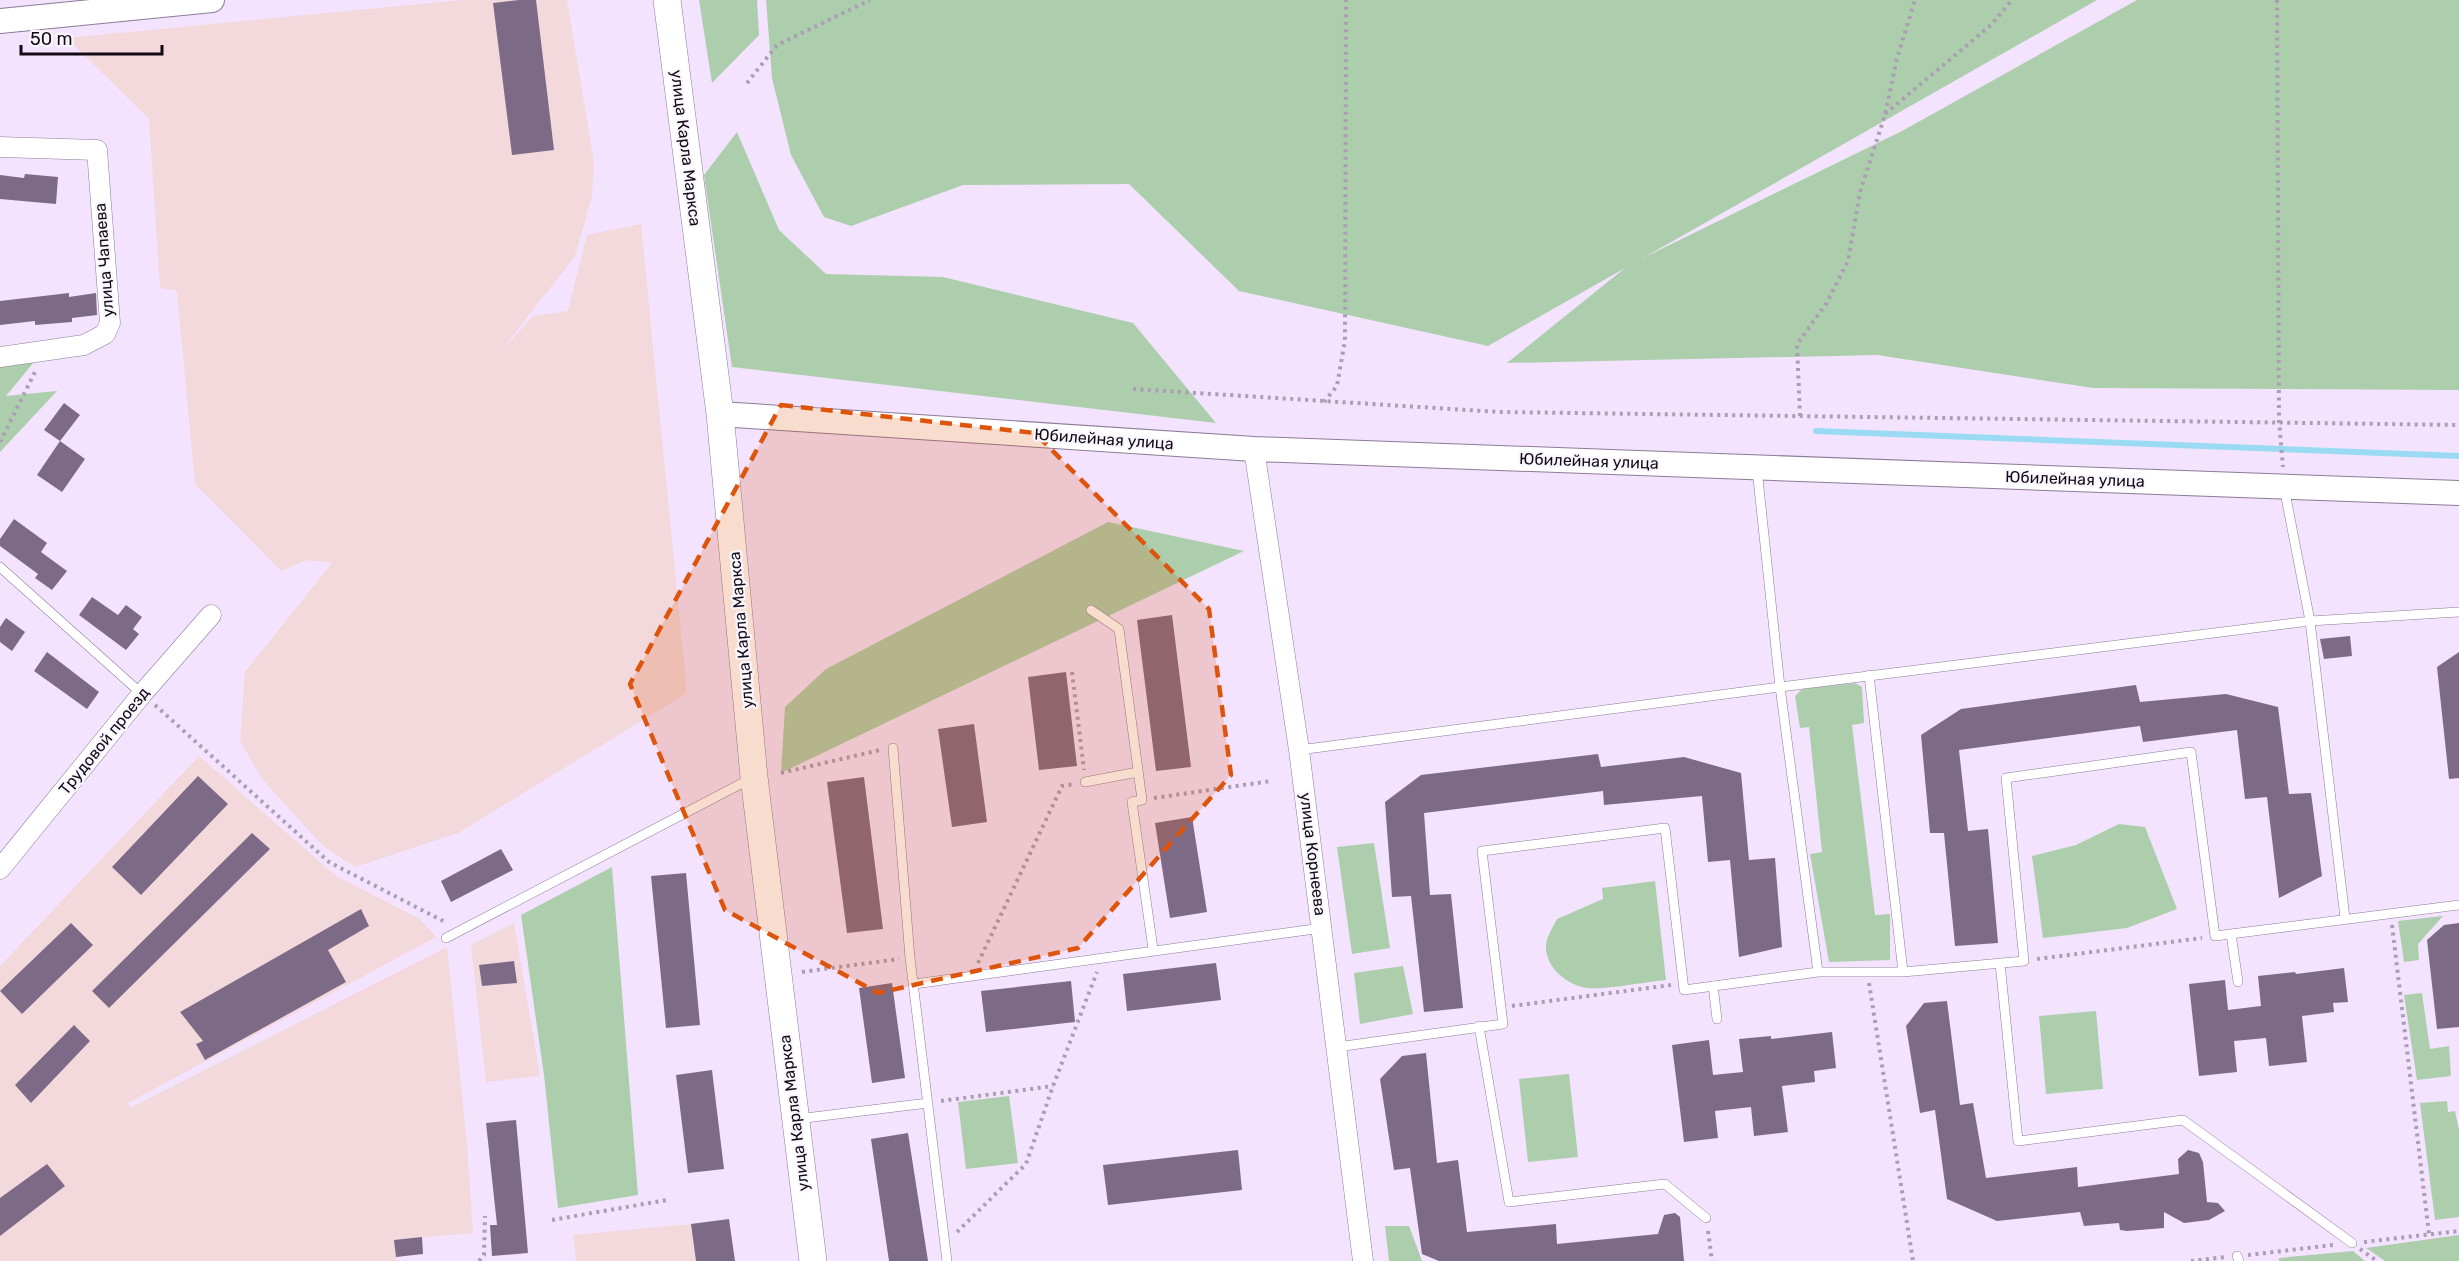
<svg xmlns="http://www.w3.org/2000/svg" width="2459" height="1261" viewBox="0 0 2459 1261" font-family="Rubik,sans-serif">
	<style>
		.industrial { fill: #f4d9dc }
		.green { fill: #acceac }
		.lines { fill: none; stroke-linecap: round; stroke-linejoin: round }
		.stream { stroke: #9adbf3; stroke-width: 6 }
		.building { fill: #7d6a87 }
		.service-casing { stroke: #8d7b98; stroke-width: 10 }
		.minor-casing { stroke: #8d7b98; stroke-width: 21 }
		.tertiary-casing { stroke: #8d7b98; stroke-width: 26 }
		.secondary-casing { stroke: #8d7b98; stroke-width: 28 }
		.path { stroke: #ab9eb4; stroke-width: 4; stroke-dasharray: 3 4.5; stroke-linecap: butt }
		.service { stroke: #fff; stroke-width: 9 }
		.minor { stroke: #fff; stroke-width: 20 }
		.tertiary { stroke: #fff; stroke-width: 24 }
		.secondary { stroke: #fff; stroke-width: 27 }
		.marked { fill: #dd550c; fill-opacity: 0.2; stroke: #dd550c; stroke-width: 4.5; stroke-dasharray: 12 8; stroke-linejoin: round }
		.labels { text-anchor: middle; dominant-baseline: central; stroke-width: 4.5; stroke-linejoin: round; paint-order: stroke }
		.street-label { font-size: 16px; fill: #120b16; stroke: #faf6fd }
	</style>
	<rect width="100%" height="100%" fill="#f3e3fe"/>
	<path class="industrial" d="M461,0H567L594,162L592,196L575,256L502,350L533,316L568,311L587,235L641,224L687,693L458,833L355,867L322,845L263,780L240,741L245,672L332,563L307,560L281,571L195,484L177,291L160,288L149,119L67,38Z
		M199,756L336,876L420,919L436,937L128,1103L130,1108L447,947L467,1144L473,1233L395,1240L396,1261H0V966Z
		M514,923L540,1076L486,1082L471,945Z
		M691,1224L696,1261H576L573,1235Z"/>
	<path class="green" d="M699,0H757L759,35L712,83Z
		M766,0H2097L1643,258L1902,131L2137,0H2459V390L2093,388L1877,355L1507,363L1625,268L1488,346L1239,291L1129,184L963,185L851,226L824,217L791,155L772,78Z
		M737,132L779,230L826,274L943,277L1133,323L1216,423L732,367L704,175Z
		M34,362L6,396L57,391L0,452V365Z
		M1108,522L1244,551L781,773L785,707L826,669Z
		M1855,683L1862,687L1864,723L1852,725L1875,915L1890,914V960L1829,962L1810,854L1822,852L1809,727L1800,728L1795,696L1802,689Z
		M2119,824L2145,827L2177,909L2127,928L2043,938L2032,856L2076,845Z
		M1374,843L1390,948L1352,954L1337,847Z
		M612,867L638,1195L558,1208L544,1075L521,915Z
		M1655,881L1666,980C1645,982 1605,990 1587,988C1566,985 1544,966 1546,944C1547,936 1553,927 1557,919L1603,899L1602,888Z
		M2443,916L2418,944L2419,960L2404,962L2398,921Z
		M1403,966L1413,1014L1360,1024L1354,973Z
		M2422,993L2430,1049L2449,1046L2451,1076L2417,1080L2404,995Z
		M2096,1011L2103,1089L2046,1094L2039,1016Z
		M1569,1074L1578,1157L1528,1162L1519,1079Z
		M1009,1096L1018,1163L966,1169L958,1102Z
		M2447,1101L2448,1112L2455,1111L2459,1130V1217L2435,1220L2420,1103Z
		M1385,1226H1409L1422,1261H1389Z
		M2459,1235V1261H2385L2366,1248Z
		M2353,1251L2365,1261H2279V1258Z"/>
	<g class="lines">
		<path class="stream" d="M1816,431L2459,456"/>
	</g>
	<path class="building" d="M519,0H536L554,150L512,155L493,3Z
		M25,174L58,177L56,204L0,199V175L24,178Z
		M69,293V297L96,293L97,315L72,318V322L35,325V321L0,325V301Z
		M64,403L80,415L60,441L44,430Z
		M60,441L85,459L62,492L37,475Z
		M14,519L47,543L41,552L67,571L52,590L35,578L38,574L0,546V539Z
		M92,597L118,615L126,605L142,617L133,629L139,634L126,650L79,615Z
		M1172,615L1191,767L1156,771L1137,620Z
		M6,618L25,632L12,651L0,642V627Z
		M2350,636L2352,656L2324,659L2320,639Z
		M47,652L99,692L87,709L34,671Z
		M2459,652V778L2449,779L2437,667Z
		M1066,672L1077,766L1039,770L1028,677Z
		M2136,685L2140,702L2226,694L2278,707L2289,794L2311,793L2322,876L2279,898L2267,797L2245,799L2237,730L2143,742L2140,726L1959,750L1968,831L1988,829L1998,943L1955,946L1944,833H1930L1921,735L1961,709Z
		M974,724L987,822L952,827L938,729Z
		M1598,754L1601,767L1684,757L1741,773L1749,860L1775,858L1782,947L1739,957L1730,860L1708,862L1702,796L1604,805L1603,791L1424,813L1430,895L1451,894L1463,1008L1424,1012L1411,896L1392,897L1385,802L1421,775Z
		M198,776L228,804L141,895L112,867Z
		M864,777L883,929L847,933L827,782Z
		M1192,817L1207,912L1170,918L1155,823Z
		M252,833L270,849L109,1008L92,991Z
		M501,849L513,870L451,902L441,881Z
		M686,873L700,1025L666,1028L651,876Z
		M361,909L369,926L328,950L346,982L205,1060L196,1044L203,1041L180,1012Z
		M71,923L93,945L22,1014L0,991Z
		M2459,923V1027L2437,1029L2427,940L2444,925Z
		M514,961L517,983L482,986L479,965Z
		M1216,963L1221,1000L1127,1011L1123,974Z
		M2344,968L2348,1002L2333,1003L2334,1012L2302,1016L2307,1062L2269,1066L2266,1038L2234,1041L2237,1072L2199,1076L2189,984L2225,980L2228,1010L2261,1006L2258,976L2295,972L2296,974Z
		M1071,981L1075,1022L986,1032L981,991Z
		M892,983L905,1078L872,1083L859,988Z
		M1947,1001L1960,1105L1973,1103L1986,1178L2077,1167L2078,1187L2179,1174L2178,1159L2188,1150L2199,1153L2203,1162L2207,1202L2218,1203L2225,1211L2209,1220L2184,1223L2164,1212V1228L2127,1231L2120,1230L2119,1223L2084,1226L2080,1212L1997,1221L1947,1199L1935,1110L1920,1113L1906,1026L1924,1003Z
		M74,1025L90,1041L31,1103L15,1085Z
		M1832,1032L1836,1068L1814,1071L1815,1082L1782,1086L1788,1132L1754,1136L1751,1107L1715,1111L1718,1138L1684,1142L1672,1045L1709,1040L1713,1075L1743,1072L1739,1039L1771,1036V1039Z
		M1426,1053L1437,1163L1458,1160L1467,1232L1556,1224L1557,1244L1658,1234L1664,1215L1675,1213L1680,1217L1684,1261H1439L1422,1254L1410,1168L1394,1170L1380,1079L1402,1056Z
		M712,1070L724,1169L688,1173L676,1075Z
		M516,1120L528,1253L492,1256L490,1225H497L486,1123Z
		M908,1133L928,1261H889L871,1139Z
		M1238,1150L1242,1190L1108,1205L1103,1165Z
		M47,1164L65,1186L0,1236V1198Z
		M729,1219L735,1261H696L691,1224Z
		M422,1237L423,1254L396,1257L394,1240Z"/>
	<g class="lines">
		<defs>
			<path id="service" d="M1757,469L1780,687L1818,972
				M2284,487L2310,621L2345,918
				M0,567L142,694
				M1091,610L1119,629L1142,800L1132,802L1153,949
				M1869,675L1903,972
				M893,748L910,958L947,1261
				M1299,750L1780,687L2310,621L2459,612
				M1085,782L1138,772
				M2231,934L2238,982
				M446,938L752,778
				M2000,963L2018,1141L2183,1120L2352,1243
				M914,984L1322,928
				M1713,986L1717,1019
				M1479,1026L1509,1202L1665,1184L1706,1218
				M1337,1047L1503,1024L1482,851L1665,828L1684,990L1818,972H1903L2024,961L2006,778L2191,752L2215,936L2459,905
				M797,1119L928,1103
				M2237,1256L2239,1261"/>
			<path id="minor" d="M0,147L97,150L110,323L105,334L84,345L0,357
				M1254,449L1299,750L1363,1261
				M0,869L142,694L211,615"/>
			<path id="tertiary" d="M0,21L212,0
				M720,414L1254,449L2459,493"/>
			<path id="secondary" d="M667,0L720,414L754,777L813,1261"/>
		</defs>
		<use href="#service" class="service-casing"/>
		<use href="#minor" class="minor-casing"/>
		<use href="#tertiary" class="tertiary-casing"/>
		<use href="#secondary" class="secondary-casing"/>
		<path class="path" d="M2277,0L2279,421L2283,467
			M747,83L777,45L870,0
			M1885,114L1991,25L2012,0
			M1133,389L1499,412L2459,425
			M1324,402L1337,386L1345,340L1346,0
			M1800,416L1797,344L1826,304L1848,261L1860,192L1885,115L1897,58L1915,0
			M0,442L36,370
			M1072,672L1084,770
			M155,705L329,862L447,923
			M781,773L880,750
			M1154,798L1271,781
			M2392,925L2429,1234
			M2037,959L2202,938
			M978,963L1062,786L1075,784
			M802,972L899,959
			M1869,983L1913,1261
			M1512,1006L1671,985
			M941,1101L1053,1086
			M552,1220L667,1200
			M1708,1231L1712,1261
			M957,1232L1026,1164L1053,1086L1097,972
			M2364,1242L2459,1231
			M2360,1249L2377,1261
			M2248,1255L2333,1245
			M479,1261L484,1255L485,1216
			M2191,1261L2226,1257"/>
		<use href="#service" class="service"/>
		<use href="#minor" class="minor"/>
		<use href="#tertiary" class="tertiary"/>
		<use href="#secondary" class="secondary"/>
	</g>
	<path class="marked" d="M781,405L1035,433L1209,609L1231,775L1078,948L878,993L725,910L630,684Z"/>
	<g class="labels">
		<g class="street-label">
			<text transform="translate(686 148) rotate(83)">улица Карла Маркса</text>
			<text transform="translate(104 260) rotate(-94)">улица Чапаева</text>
			<text transform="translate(1104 439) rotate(4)">Юбилейная улица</text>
			<text transform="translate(1589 461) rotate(2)">Юбилейная улица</text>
			<text transform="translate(2075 479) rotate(2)">Юбилейная улица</text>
			<text transform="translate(741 630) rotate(-95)">улица Карла Маркса</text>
			<text transform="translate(104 741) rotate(-51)">Трудовой проезд</text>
			<text transform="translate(1313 854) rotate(83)">улица Корнеева</text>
			<text transform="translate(794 1113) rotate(-97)">улица Карла Маркса</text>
		</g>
	</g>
	<path d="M21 45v9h141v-9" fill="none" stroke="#120b16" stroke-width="3"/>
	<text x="30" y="45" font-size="18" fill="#120b16" stroke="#faf6fd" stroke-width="4.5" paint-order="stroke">50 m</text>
</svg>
